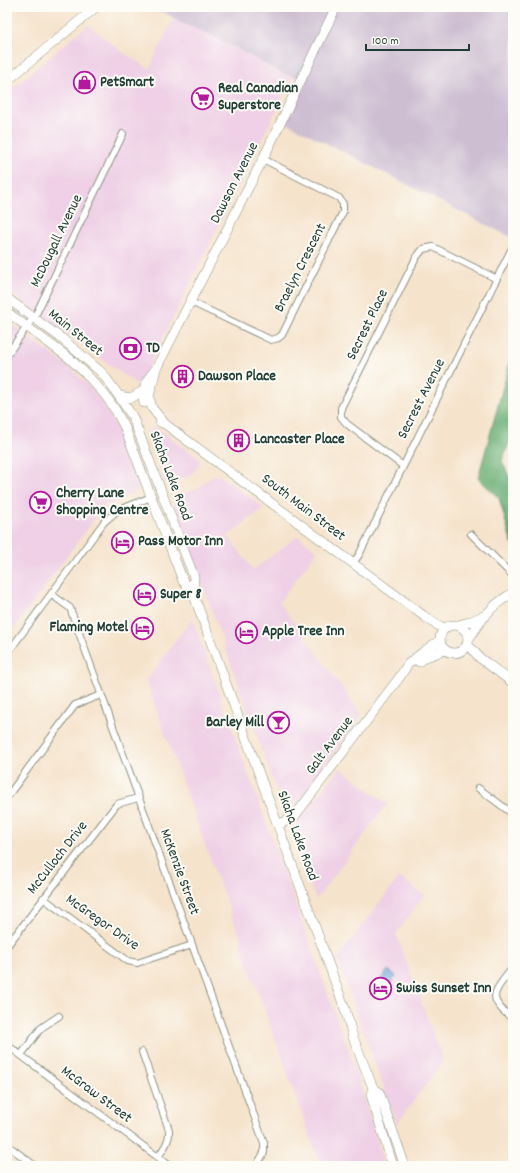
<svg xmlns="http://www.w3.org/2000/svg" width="520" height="1173" viewBox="0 0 520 1173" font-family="Dekko,sans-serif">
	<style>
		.built { fill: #efd0e6 }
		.industrial { fill: #cdbed2 }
		.forest { fill: #6baf73; stroke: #457654 }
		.water { fill: #6da7dd; stroke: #467288 }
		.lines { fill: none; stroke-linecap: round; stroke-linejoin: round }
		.street-casing { stroke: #8a9080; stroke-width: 8 }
		.secondary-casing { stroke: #8a9080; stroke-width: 10 }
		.street { stroke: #fff; stroke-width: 6 }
		.secondary { stroke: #fff; stroke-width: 9 }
		.labels { text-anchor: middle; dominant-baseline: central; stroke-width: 4; stroke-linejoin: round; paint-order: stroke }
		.poi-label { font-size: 15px; font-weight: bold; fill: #1f3d34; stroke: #fdfcf7; text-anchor: start }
		.street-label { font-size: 15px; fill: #1f3d34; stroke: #fdfcf7 }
	</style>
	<rect width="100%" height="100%" fill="#fdfcf7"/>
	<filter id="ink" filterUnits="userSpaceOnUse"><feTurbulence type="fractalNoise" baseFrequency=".025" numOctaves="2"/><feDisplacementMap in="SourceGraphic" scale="8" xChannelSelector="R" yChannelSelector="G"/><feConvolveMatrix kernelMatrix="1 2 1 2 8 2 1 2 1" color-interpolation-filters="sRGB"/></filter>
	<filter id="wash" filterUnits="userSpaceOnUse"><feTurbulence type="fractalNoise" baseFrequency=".012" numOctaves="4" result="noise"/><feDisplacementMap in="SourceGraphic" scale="16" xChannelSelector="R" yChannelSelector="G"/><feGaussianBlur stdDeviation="0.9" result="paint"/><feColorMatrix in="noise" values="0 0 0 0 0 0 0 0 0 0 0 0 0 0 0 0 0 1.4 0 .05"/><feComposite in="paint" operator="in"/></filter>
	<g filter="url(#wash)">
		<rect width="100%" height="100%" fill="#f5e3cb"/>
		<path class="built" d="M174,18L178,22L210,34L285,75L293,76L139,386L7,290V93L88,25L121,51L149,69Z
			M7,321L69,367L91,388L102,402L116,426L139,486L134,493L103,507L7,638Z
			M155,426L199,459L200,462L198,467L189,476L169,483L165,482L147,432H150Z
			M219,475L264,508L228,536L253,570L298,536L317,551L279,602L362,715L293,808L289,810L283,809L284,808L282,806L173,502L174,498L198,488L213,476Z
			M192,618L356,1071L385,1166H321L241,945L242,942L216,875L146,681Z
			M340,768L387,804L316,900L292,834L293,829Z
			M399,877L424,895L396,934L443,1061L397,1124L337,959Z"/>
		<path class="industrial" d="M153,7H513L512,238L287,123L306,83L293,76L285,75L210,34L178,22L174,18Z"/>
		<path class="forest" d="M513,351V423L510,441L502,461L513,485V544H512L499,498L478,478Z"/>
		<path class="water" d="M388,970L396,976L386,990L378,983Z"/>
	</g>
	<g filter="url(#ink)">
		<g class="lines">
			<defs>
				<path id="street" d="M327,7L334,12
					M191,302L271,340L278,338L282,335L343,212V204L339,198L263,159
					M7,355L37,312L123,134
					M403,466L347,424L341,417V408L416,258L423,249L433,247L497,279
					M471,534L513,576
					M353,563L359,555L513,246
					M51,594L70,608L264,1143V1153L256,1166
					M7,654L104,522L117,511L151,497
					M478,788L513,814
					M7,797L75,705L101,695
					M43,898L128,961L137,963L192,945
					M7,946L117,804L138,798
					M513,967C495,992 484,997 513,1019
					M7,1045L170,1166
					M142,1052L169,1130C170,1141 164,1148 158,1157
					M21,1055L41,1028L59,1016
					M7,1145L35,1166"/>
				<path id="secondary" d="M7,81L96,7
					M7,298L61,338L86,359L102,373L119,396L132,416L137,428L194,577L193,593
					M7,312L69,358L86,374L105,395L116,411L125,428L183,581L193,593L345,1009L353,1037L373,1088L379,1092L405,1166
					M119,396L131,398L143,391
					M144,403C142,389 145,381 155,370
					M160,422L165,424L424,616L437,625L445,628
					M165,424L152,408L149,396L156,369L263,159L336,7
					M440 639a14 14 0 1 1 28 0a14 14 0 1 1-28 0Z
					M459,625L469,622L483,616
					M468,640C480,621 492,604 513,593
					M467,644L480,658L513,683
					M419,662L426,657L445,650
					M278,825L294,817L399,678L408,664L423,652L439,641
					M373,1088L371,1095L393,1166"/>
			</defs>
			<use href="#street" class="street-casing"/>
			<use href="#secondary" class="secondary-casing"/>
			<use href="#street" class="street"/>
			<use href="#secondary" class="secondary"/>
		</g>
	</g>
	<defs>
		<symbol id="shop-ring" viewBox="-11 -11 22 22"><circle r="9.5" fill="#fdfcf7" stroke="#b5179e" stroke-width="1.5"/><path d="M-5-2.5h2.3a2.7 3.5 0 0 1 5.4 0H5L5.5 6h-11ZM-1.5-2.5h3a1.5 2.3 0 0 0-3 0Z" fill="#b5179e"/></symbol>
		<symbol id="supermarket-ring" viewBox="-11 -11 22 22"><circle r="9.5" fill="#fdfcf7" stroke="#b5179e" stroke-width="1.5"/><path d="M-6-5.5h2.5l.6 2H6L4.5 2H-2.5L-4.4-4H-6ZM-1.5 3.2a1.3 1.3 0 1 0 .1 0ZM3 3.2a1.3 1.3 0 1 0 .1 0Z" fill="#b5179e"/></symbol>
		<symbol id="bank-ring" viewBox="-11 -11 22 22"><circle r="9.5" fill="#fdfcf7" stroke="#b5179e" stroke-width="1.5"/><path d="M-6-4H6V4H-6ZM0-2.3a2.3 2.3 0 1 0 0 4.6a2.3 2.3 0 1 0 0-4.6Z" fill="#b5179e"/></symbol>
		<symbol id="building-ring" viewBox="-11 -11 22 22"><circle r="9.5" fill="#fdfcf7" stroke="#b5179e" stroke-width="1.5"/><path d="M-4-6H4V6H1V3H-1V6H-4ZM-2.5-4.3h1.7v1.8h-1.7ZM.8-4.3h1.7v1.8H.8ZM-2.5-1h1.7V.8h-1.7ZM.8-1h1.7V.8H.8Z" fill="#b5179e"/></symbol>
		<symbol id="hotel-ring" viewBox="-11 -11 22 22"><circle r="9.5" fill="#fdfcf7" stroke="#b5179e" stroke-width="1.5"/><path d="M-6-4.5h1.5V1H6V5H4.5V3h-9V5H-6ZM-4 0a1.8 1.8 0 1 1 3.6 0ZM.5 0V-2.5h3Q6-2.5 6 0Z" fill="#b5179e"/></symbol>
		<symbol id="bar-ring" viewBox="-11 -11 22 22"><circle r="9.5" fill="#fdfcf7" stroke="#b5179e" stroke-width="1.5"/><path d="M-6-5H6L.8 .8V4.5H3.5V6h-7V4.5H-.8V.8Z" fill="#b5179e"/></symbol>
	</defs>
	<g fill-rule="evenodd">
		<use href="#shop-ring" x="72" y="70" width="25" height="25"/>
		<use href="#supermarket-ring" x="190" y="86" width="25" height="25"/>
		<use href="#bank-ring" x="118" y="336" width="25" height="25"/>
		<use href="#building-ring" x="170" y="364" width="25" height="25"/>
		<use href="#building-ring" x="226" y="428" width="25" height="25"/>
		<use href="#supermarket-ring" x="28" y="490" width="25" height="25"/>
		<use href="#hotel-ring" x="110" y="530" width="25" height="25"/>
		<use href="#hotel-ring" x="132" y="582" width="25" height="25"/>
		<use href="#hotel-ring" x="130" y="616" width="25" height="25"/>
		<use href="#hotel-ring" x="234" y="620" width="25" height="25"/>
		<use href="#bar-ring" x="266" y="710" width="25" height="25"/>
		<use href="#hotel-ring" x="368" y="976" width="25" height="25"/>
	</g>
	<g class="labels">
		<g class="poi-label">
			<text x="100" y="83">PetSmart</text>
			<text x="218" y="89">Real Canadian<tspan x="218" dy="17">Superstore</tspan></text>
			<text x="146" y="349">TD</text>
			<text x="198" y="377">Dawson Place</text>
			<text x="254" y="440">Lancaster Place</text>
			<text x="56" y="494">Cherry Lane<tspan x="56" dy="17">Shopping Centre</tspan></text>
			<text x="138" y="542">Pass Motor Inn</text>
			<text x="160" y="595">Super 8</text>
			<text x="128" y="628" text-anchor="end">Flaming Motel</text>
			<text x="262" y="632">Apple Tree Inn</text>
			<text x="264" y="723" text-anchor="end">Barley Mill</text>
			<text x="396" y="989">Swiss Sunset Inn</text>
		</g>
		<g class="street-label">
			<text transform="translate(235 183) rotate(-63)">Dawson Avenue</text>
			<text transform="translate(57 241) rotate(-64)">McDougall Avenue</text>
			<text transform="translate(301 268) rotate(-63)">Braelyn Crescent</text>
			<text transform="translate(368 325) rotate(-64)">Secrest Place</text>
			<text transform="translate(75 333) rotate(39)">Main Street</text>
			<text transform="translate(422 399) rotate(-63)">Secrest Avenue</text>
			<text transform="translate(170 476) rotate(69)">Skaha Lake Road</text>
			<text transform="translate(303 508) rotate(37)">South Main Street</text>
			<text transform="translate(330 746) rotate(-53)">Galt Avenue</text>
			<text transform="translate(297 836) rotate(70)">Skaha Lake Road</text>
			<text transform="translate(58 858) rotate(-52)">McCulloch Drive</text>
			<text transform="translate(179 872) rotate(70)">McKenzie Street</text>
			<text transform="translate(102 923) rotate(35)">McGregor Drive</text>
			<text transform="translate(96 1095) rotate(37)">McGraw Street</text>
		</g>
	</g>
	<rect width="520" height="1173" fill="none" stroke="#fdfcf7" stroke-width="24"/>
	<path d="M366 44v6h103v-6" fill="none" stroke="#1f3d34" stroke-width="2"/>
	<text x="372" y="44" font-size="12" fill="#1f3d34" stroke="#fdfcf7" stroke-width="3" paint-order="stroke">100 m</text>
</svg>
